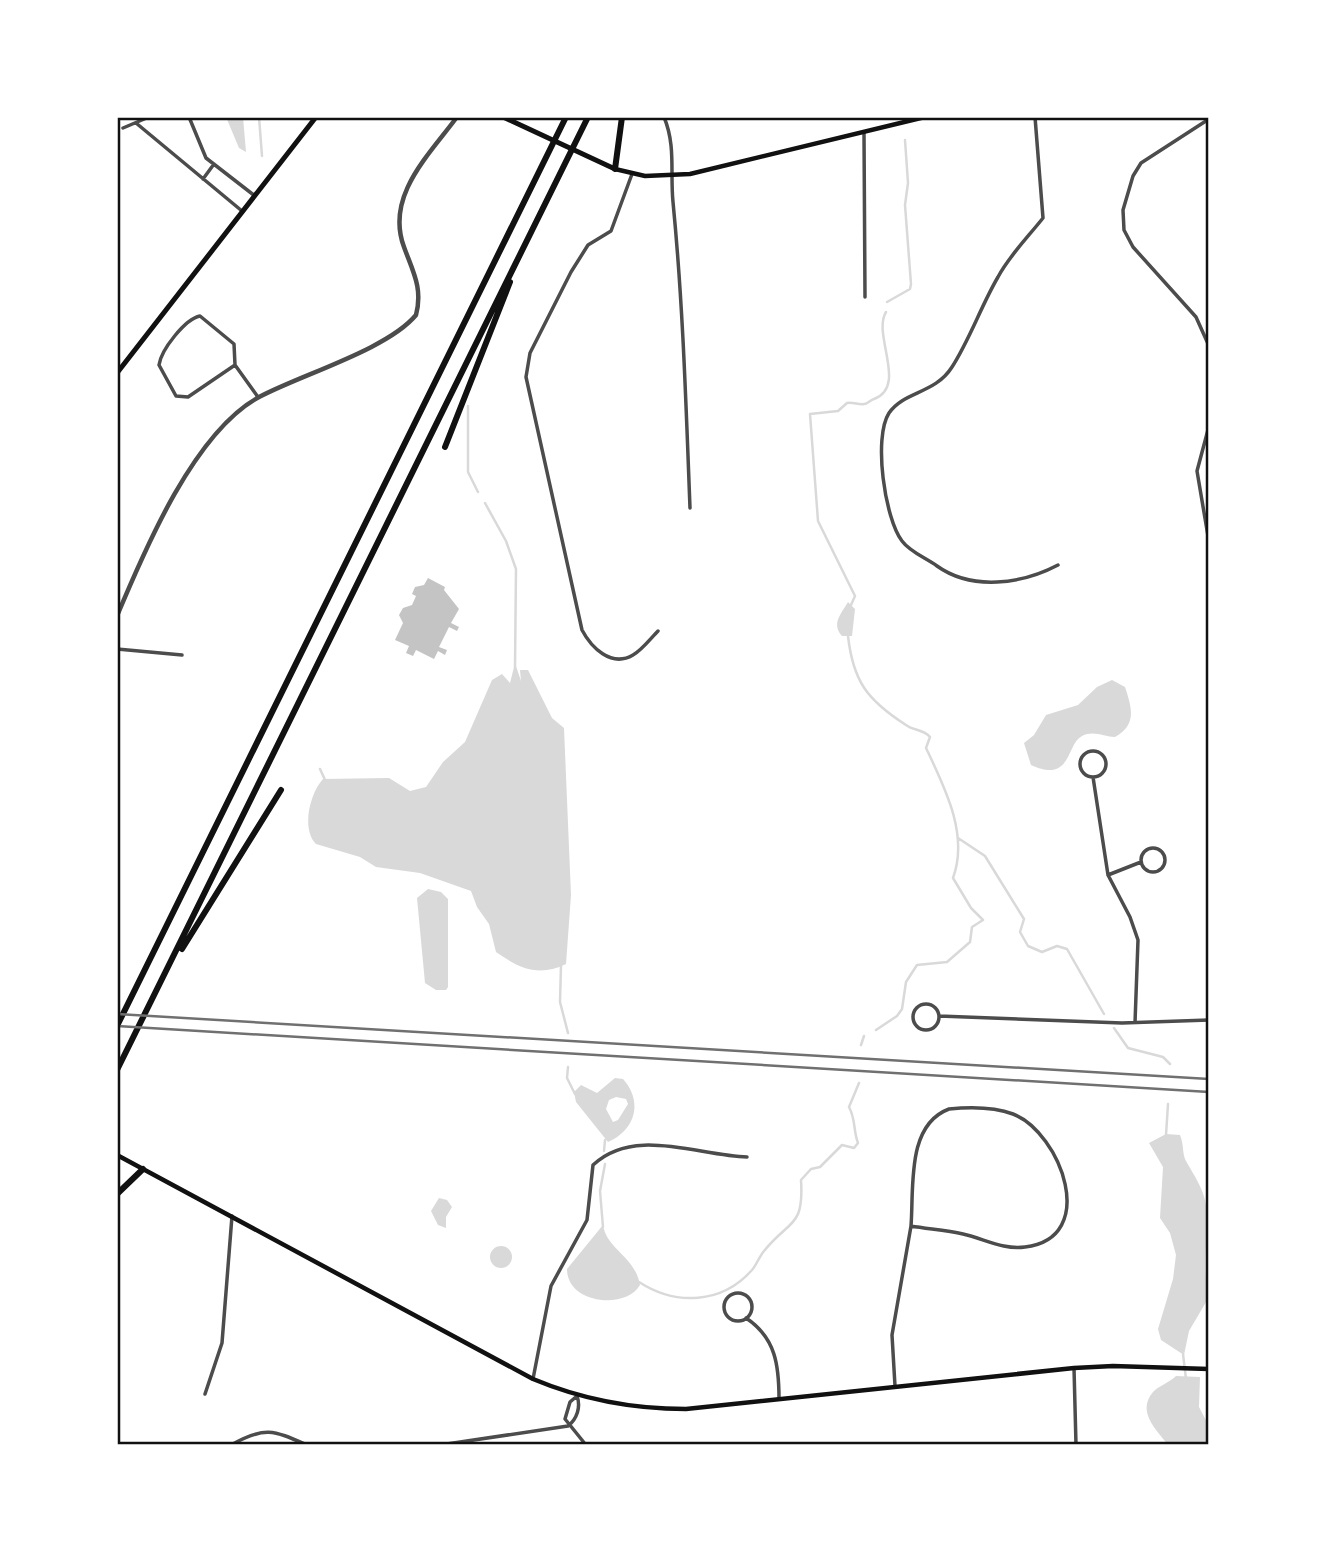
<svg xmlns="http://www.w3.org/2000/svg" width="1326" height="1562" viewBox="0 0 1326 1562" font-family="'Golos Text',sans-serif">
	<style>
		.water { fill: #d9d9d9; fill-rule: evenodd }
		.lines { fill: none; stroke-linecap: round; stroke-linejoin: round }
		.stream { stroke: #d9d9d9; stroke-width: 2.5 }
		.building { fill: #c4c4c4 }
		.minor { stroke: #4c4c4c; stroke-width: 3.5 }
		.tertiary { stroke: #4c4c4c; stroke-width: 4.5 }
		.secondary { stroke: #111; stroke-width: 4.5 }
		.primary { stroke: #111; stroke-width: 5 }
		.motorway { stroke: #111; stroke-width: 6 }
		.rail { stroke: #707070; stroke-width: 2.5 }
		.neatline { fill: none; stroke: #111; stroke-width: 2.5 }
	</style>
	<rect width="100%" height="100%" fill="#fff"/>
	<path class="water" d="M226,117H243L246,152L239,148Z
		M848,602L855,609L852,636H842C831,624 841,614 848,602Z
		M515,663L521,681L520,670H528L552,718L564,728L571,895L566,964C539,977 520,969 496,952L489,924L477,907L471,891L420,873L376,867L360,857L316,844C301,829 310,793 323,779L389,778L410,791L426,787L443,762L465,742L492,680L502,674L510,683Z
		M1112,680L1125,687C1132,708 1137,725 1115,737C1104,737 1094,730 1082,736C1066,744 1072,784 1031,765L1024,743L1034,735L1046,715L1078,705L1097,687Z
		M428,889L441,892L448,899V987L446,990H436L425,983L417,898Z
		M615,1078L623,1079C643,1101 636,1130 608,1142L576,1102L574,1092L581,1085L597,1093ZM616,1097L626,1099L628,1104L618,1120L613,1122L606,1109L609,1100Z
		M1166,1134L1180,1135C1184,1144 1182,1154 1186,1161C1196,1179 1207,1193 1207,1216C1207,1234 1203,1283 1209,1297L1189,1331L1184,1355L1161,1340L1158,1329L1173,1279L1176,1255L1170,1233L1160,1218L1163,1167L1149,1143Z
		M439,1198L447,1200L452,1207L446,1217V1228L438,1225L431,1211Z
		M603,1225C607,1250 635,1256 640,1285C626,1310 567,1304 567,1269Z
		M490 1257a11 11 0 1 1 22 0a11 11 0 1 1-22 0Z
		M1176,1376L1200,1377L1199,1407L1209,1426V1445H1168C1157,1430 1136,1412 1153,1392C1158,1386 1169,1383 1176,1376Z"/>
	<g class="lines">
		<path class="stream" d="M259,117L262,156
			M887,302L910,289L911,284L905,205L908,183L905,140
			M468,406V472L478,492
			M485,503L506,541L516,569L515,667
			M851,605L855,596L818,521L810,414L838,411L847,403C853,402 859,405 864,404C868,404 870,400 874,399C908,386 872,335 886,312
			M848,636C853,681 867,700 906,725C914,731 923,729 930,737L926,748C945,788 969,835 953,878L971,908L983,920L972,927L970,942L947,962L917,965L906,982L902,1009L897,1016L876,1030
			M320,769L326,782
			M958,838L985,856L1024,919L1020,932L1028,946L1042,952L1057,946L1067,949L1104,1014
			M561,965L560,1002L568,1033
			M1114,1028L1128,1048L1163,1057L1170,1064
			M861,1045L864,1036
			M568,1067L567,1078L575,1094
			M1166,1135L1168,1104
			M604,1151L605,1140
			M603,1227L600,1191L605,1164
			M639,1282C676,1306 722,1304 752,1270C757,1264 759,1257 764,1251C790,1219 804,1228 801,1180L811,1169L820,1167L842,1145L854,1148L858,1143C853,1130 856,1120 849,1107L859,1083
			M1183,1354L1186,1379"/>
	</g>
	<path class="building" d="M428,578L445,587L444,590L459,609L451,623L459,627L457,631L449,627L439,647L447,650L445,655L438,651L434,659L416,650L413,656L406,653L409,646L395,640L403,623L399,615L403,608L412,605L416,596L412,594L415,587L424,585Z"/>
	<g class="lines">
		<path class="minor" d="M189,117L206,158L255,196
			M664,117C676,146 670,172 673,202C683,304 686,405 690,508
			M1035,117L1043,218C1028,237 1009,256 998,277C981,306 970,339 952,367C935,394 904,391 889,413C873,438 885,519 902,541C910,552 926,558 937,566C972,591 1022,584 1058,565
			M1209,119L1141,163L1133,176L1123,210L1124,230L1133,247L1196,317L1209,346
			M136,123L242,211
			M123,128L149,117
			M864,133L865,297
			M632,174L611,231L588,245L571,272L530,353L526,377L582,630C591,647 611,668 633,655C642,650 651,638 658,631
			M203,179L214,164
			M235,365L188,397L176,396L159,365C161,350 185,319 200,316L234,344L235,365L258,397
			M1209,426L1197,471L1209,542
			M117,649L182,655
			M1080 764a13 13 0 1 1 26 0a13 13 0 1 1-26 0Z
			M1093,777L1108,875L1130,917L1138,940L1135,1023
			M1141 860a12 12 0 1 1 24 0a12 12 0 1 1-24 0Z
			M1108,875L1141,862
			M913 1017a13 13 0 1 1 26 0a13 13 0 1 1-26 0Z
			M939,1016L1122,1023L1209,1020
			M949,1109C968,1107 994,1107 1013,1114C1061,1133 1100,1238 1025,1247C1003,1250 985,1239 963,1234C946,1230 928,1229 911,1226C914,1188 906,1125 949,1109Z
			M724 1307a14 14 0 1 1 28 0a14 14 0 1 1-28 0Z
			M746,1318C776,1338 779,1366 779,1399
			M1074,1368L1076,1445
			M533,1379L551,1286L587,1220L593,1165C634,1126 699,1156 747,1157
			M895,1386L892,1335L911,1226
			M205,1394L222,1343L232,1216
			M577,1396L570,1402L565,1419L586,1445
			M568,1426C577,1419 581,1407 577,1396
			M231,1445C265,1426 273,1430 307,1445
			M440,1445L568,1426"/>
		<path class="tertiary" d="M117,616C145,549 195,430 261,396C303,374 388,349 416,315C423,288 413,272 404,247C385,196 429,155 457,117"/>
		<path class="secondary" d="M615,169L645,176L690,174L925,117
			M117,1155L533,1379C583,1400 632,1409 686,1409L1074,1368L1113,1366L1209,1369"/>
		<path class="primary" d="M503,117L615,169
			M117,373L316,117"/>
		<path class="motorway" d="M615,169L622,117
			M445,447L510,282
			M182,949L281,790
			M117,1026L566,117
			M117,1070L588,117
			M117,1194L143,1169"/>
		<path class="rail" d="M117,1014L1209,1079
			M117,1026L1209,1092"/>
	</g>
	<rect width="1326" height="1562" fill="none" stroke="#ffffff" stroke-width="238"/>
	<rect x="119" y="119" width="1088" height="1324" class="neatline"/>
</svg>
